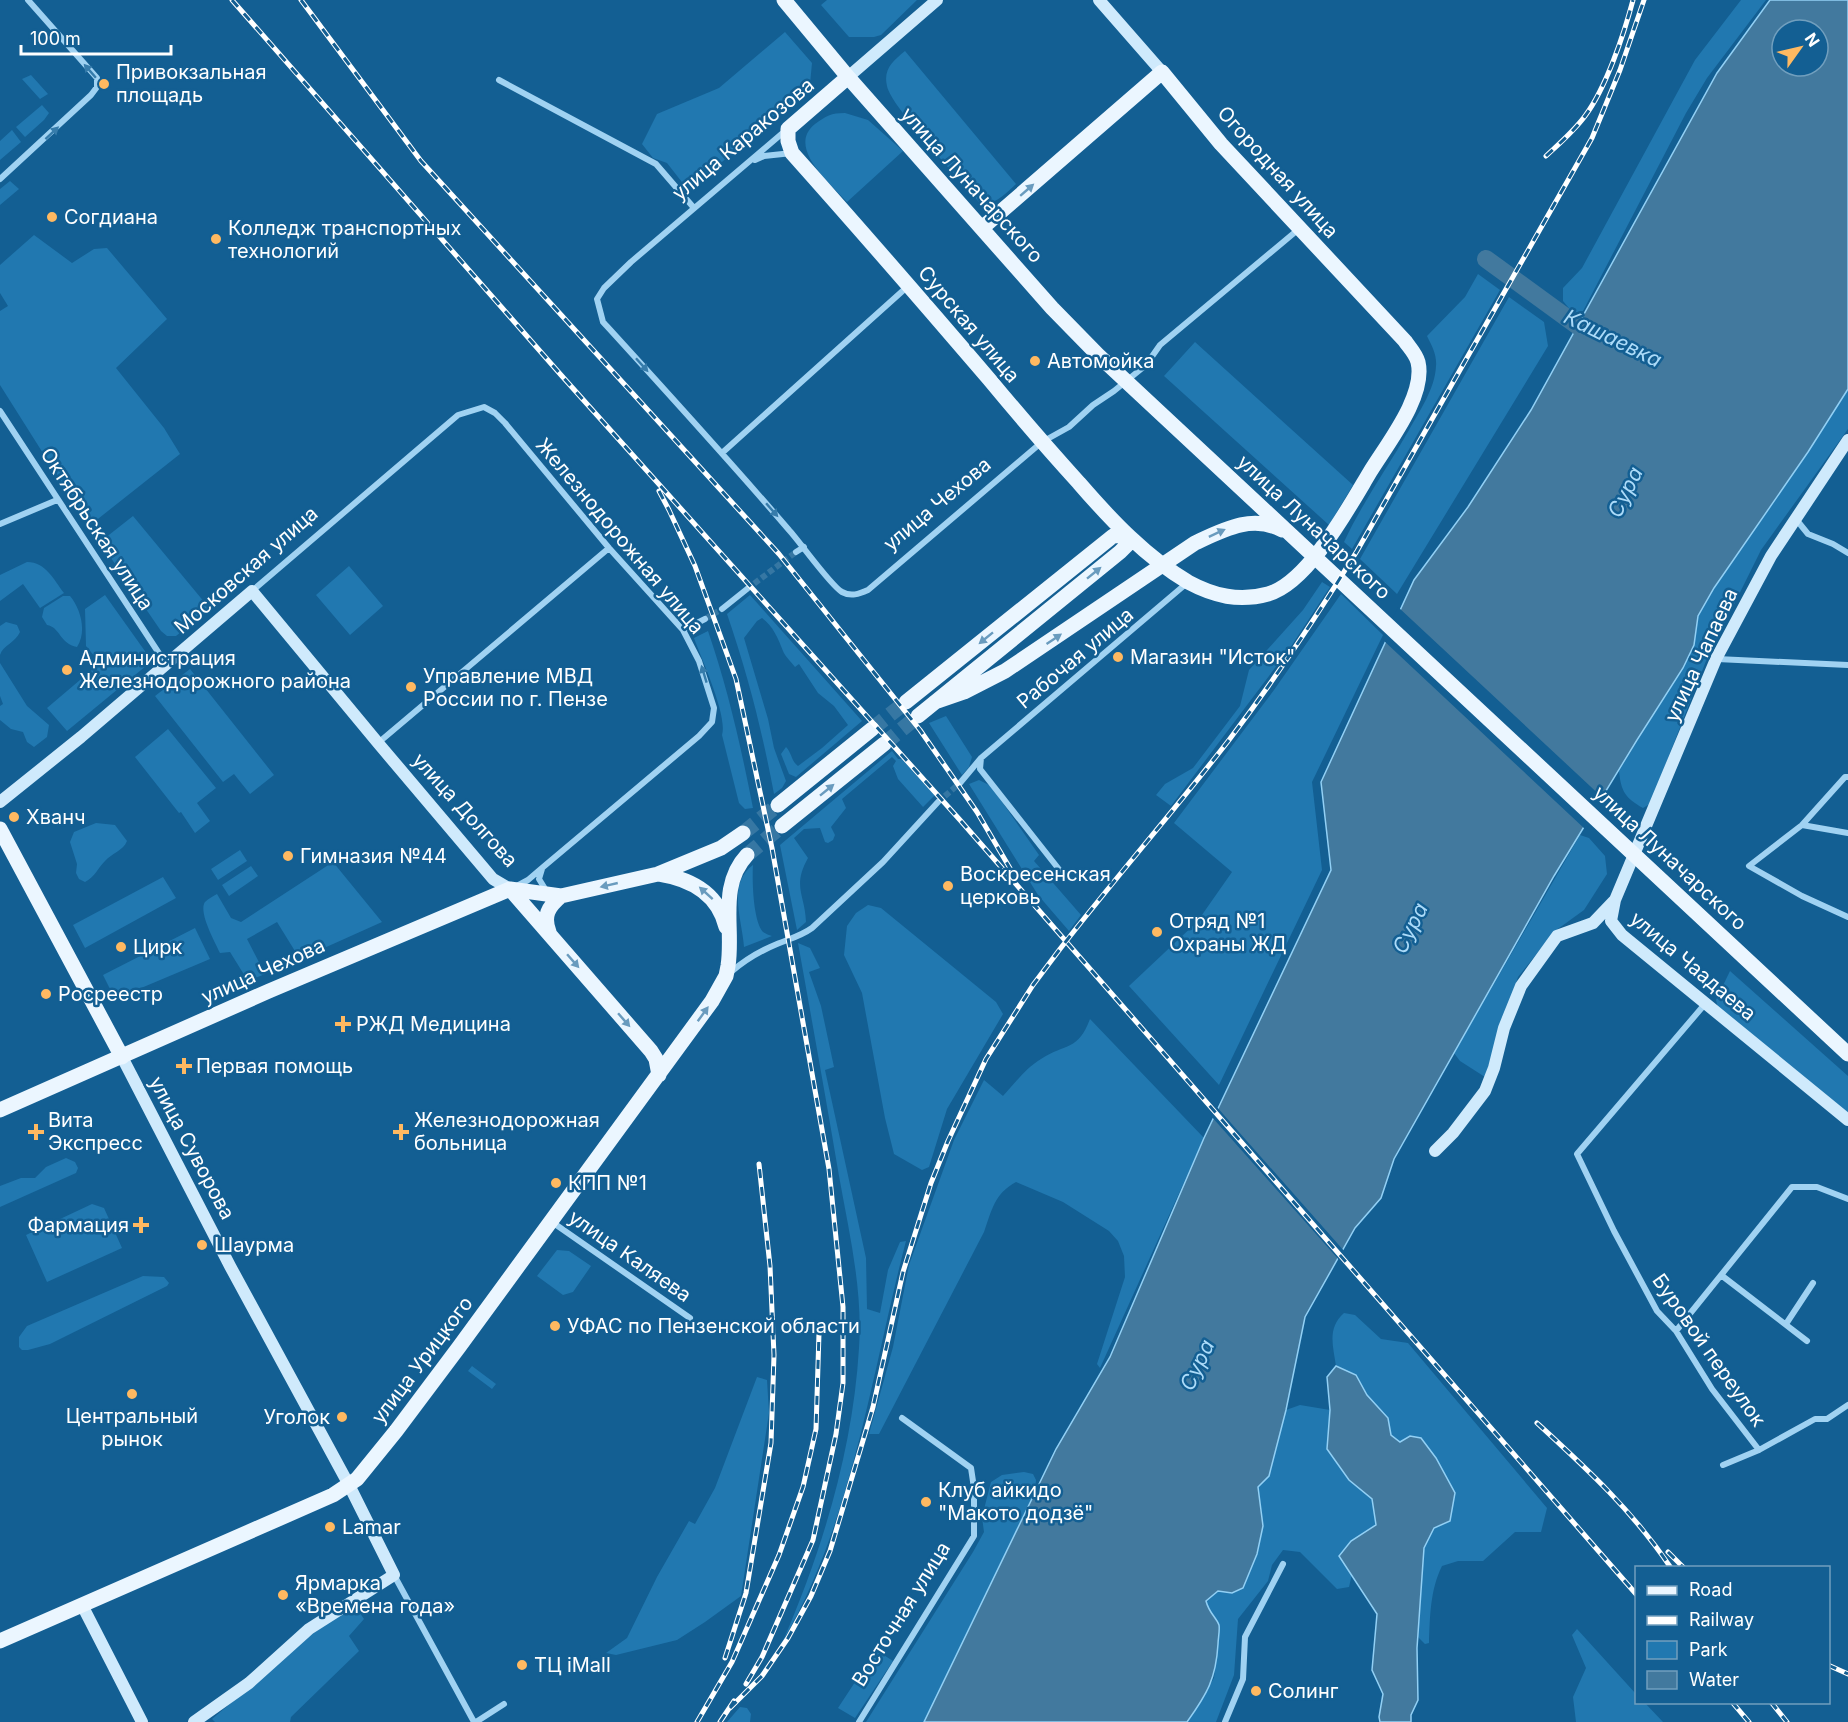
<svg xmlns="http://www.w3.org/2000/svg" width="1848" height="1722" viewBox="0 0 1848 1722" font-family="Inter,sans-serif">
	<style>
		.green { fill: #2178b0 }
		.water { fill: #42799e; stroke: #92d0f5; stroke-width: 1.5; fill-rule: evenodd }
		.pier { fill: #135f93 }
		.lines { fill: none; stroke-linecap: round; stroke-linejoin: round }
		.river { stroke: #42799e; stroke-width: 18 }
		.street-tunnel { stroke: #3677a3; stroke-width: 6; stroke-dasharray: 6 3; stroke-linecap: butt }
		.primary-tunnel { stroke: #3677a3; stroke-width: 15; stroke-dasharray: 15 8; stroke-linecap: butt }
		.street { stroke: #a0d2f2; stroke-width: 6 }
		.secondary { stroke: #cfeafc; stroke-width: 12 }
		.primary { stroke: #ebf6ff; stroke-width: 15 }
		.rail-casing { stroke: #fff; stroke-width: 5 }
		.rail { stroke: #135f93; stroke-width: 3; stroke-dasharray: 9; stroke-linecap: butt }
		.oneway { fill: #367cab }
		.oneway2 { fill: #699bbe }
		.poi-dot { fill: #ffb961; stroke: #135f93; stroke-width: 2 }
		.labels { text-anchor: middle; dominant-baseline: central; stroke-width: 5; stroke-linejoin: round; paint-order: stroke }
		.poi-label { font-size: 20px; fill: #fff; stroke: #135f93; text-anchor: start }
		.street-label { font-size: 20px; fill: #fff; stroke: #135f93 }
		.water-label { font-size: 21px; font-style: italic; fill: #acdbf9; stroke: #135f93 }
	</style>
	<rect width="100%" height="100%" fill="#135f93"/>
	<path class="green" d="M827,0H917L881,35L874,37H849L821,5Z
		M1741,0H1766L1707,78L1686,113L1583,311L1573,313L1563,301V288L1582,268L1695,60Z
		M785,32L812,63L810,84L696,185L685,186L667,163L653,158L642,144L657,114L719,88Z
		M905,51L1016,184C1006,193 995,206 980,203C963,183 891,107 887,86C883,69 893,61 905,51Z
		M31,75L48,94L40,99L22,79Z
		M42,105L49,113L44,120L25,137L16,127Z
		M845,113L868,120L903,151L847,202C830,183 786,147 815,124C826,116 831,113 845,113Z
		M12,130L21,142L0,160V141Z
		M10,181L19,189L0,205V189Z
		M34,235L72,263L94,249L107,248L167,319L116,368L164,428L180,454L89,526L0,385V311L8,306L0,293V265Z
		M1478,274L1500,290L1352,549L1344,542C1362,503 1388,467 1409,430C1420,410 1435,389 1436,366C1437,355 1432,346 1427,336L1465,297Z
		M1509,297L1544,322L1548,346L1397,594L1360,559Z
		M1195,342L1353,485L1329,525L1164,376Z
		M1848,389V429L1761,550L1706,661L1650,804L1643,808C1625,798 1621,791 1619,771L1683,667L1694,645L1698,616L1714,588L1808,452Z
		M133,516L210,609L176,636H167L161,631L100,542Z
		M27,562C46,562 54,580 64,593L40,608L23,584L0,601V575Z
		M349,566L383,606L350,635L316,595Z
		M1322,582L1330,587L1290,648L1171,806L1156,795L1165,784L1193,768L1240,706L1249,670L1303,610Z
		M1341,594L1383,635L1312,782L1322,870L1219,1085L1129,986L1197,922L1232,872L1174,823L1274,690Z
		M105,595L152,661L67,731L47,708L100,663L86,646L85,609Z
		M750,595L862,721L796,777L789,774L781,754L786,747C792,753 791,761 798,766L822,748L848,725L834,706L818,693L799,664L795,667C791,662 785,656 783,651C778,638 773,626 762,618L757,621L744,638L768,719L774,748L786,781L782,788L774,794C762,730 748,675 727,614Z
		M63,596H70C81,609 87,632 77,647C60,644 60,627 47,625L42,617L44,608Z
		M6,622L17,625L20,632C15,643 3,645 0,655V626Z
		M708,631C728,689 741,747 753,808L745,809L739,803L722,735C728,716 701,658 694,638Z
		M0,663L27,706L49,725L47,737L34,747L27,742L23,732L11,729L0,720V706L3,704L0,696Z
		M190,669L274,775L250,794L234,774L223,782L155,696Z
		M946,716L972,757L969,767L962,775L929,723Z
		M168,729L216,788L197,803L210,821L195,833L181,812L179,813L135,757Z
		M892,751L898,759H903L935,795L923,807L898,779L893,766L896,761L892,757L842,799L846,808L831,827L835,835L833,840L828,843L825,842L820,828L804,829L794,838L808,858C792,887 805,894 806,922L797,930L780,845Z
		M979,780L991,786L1039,855L1034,861L1081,915L1069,931L1038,895L969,784Z
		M96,823L115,825L127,841C123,851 112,853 105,861C97,869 96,876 85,882L79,879L76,873L77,864L70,842L74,832Z
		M1580,835L1589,838L1605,856L1607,874L1584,910L1555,931L1518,977L1485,1077L1460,1061L1454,1053Z
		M240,850L247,861L218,880L211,869Z
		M333,862L382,922L313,953L298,956L277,922L247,939L265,974L248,981L230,952L220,953C215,942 198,912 205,902C208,899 213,896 217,894L231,918L241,922Z
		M753,865C752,880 753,921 763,932C766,934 769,935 772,936L744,947C742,919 727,884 753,865Z
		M251,866L258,876L229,896L222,885Z
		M163,877L176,898L85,948L73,925Z
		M868,905L881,908L996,1002L1003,1014L947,1109L929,1167L922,1170L894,1154L885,1118L862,993L844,955L847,926L856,913Z
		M195,928L210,959L115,999L103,975Z
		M798,943L810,948L820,968L809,972L821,1006L834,1067L825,1070L866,1258L867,1309L880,1313L888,1270L900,1242L906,1241C871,1375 853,1520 783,1641C823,1548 853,1449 859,1348C863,1290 849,1232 839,1176C826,1099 812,1021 798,943Z
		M1730,971L1848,1076V1114L1718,1008L1716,1000Z
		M1090,1019L1204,1138L1100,1368L1097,1364L1125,1277L1124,1256L1118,1241L1109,1231L1063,1202L1016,1182C994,1194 992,1210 984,1232L879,1434H869L893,1347L909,1265L954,1140L984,1080L1003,1096C1015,1083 1026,1068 1041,1059C1066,1043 1078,1051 1090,1019Z
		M66,1158L75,1162L78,1168L76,1173L0,1207V1186L21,1178H35L46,1167Z
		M92,1204L104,1208L122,1248L47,1282L26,1235Z
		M557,1250L569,1251L591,1266L573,1292L563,1295L537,1276Z
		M143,1276L164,1277L169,1283L167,1286L50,1344L28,1350H22L19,1347V1337L27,1326Z
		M1344,1313L1355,1315L1381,1339L1408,1343L1547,1508L1541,1532H1515L1483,1561H1458L1442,1566C1430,1590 1430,1617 1429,1643L1425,1644L1418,1637L1424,1548L1434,1528L1400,1443L1391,1435L1388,1418L1367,1395L1356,1375L1336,1366C1333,1346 1327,1328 1344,1313Z
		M472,1366L496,1384L492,1389L468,1371Z
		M757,1377L767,1380L769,1413L741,1596L705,1622L677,1640L616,1655L606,1653L627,1638L657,1577L689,1521L695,1524L715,1488Z
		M1300,1405L1330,1410L1327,1449L1349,1480L1372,1499L1376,1525L1351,1541L1339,1555L1352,1574L1349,1587L1337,1589L1300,1552L1283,1550L1272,1565L1268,1581L1238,1619L1234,1675L1216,1722H1187L1214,1678L1219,1625L1208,1611L1206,1601L1218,1591L1232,1593L1263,1526L1258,1487L1269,1476L1286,1410Z
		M1024,1472L1033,1474L1036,1480L1035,1491L924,1722H866L973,1552L984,1532L982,1517L991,1482L1002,1475Z
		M355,1606L364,1619L349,1636L359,1651L291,1717L290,1722H215L212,1719L322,1626Z
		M1577,1629L1636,1694V1702L1645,1703L1663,1722H1576L1573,1697L1586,1668L1572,1635Z
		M876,1650L893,1661L855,1718L838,1708Z
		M740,1707L747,1708L751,1714L750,1722H727Z"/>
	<path class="water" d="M1770,0H1848V389L1808,452L1714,588L1698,616L1694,645L1683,668L1637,740L1554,876L1394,1159L1381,1198L1355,1228L1305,1317L1286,1410L1269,1476L1258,1487L1263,1526L1257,1554L1243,1588L1232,1593L1218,1591L1206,1601C1209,1613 1216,1617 1219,1625C1220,1630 1218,1639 1218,1644C1216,1679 1207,1694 1187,1722H924L1056,1449L1110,1357L1204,1138L1331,870L1321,782L1414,580L1468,507L1531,410L1717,73ZM1782,30H1818V66H1782Z
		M1336,1366L1356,1375L1367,1395L1388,1418L1391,1435L1400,1442L1410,1436L1421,1438L1436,1458L1455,1493L1450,1521L1434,1528L1424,1548L1417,1648L1418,1700L1411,1715V1722H1380L1379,1717L1383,1694L1372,1670L1377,1614L1339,1556L1351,1541L1376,1525L1372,1499L1349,1480L1327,1449L1330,1410L1327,1377Z"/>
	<path class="pier" d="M1398,607L1605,800L1586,830L1383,640Z
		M1216,1106L1345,1252L1340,1261L1211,1116Z"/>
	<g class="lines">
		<path class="river" d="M1486,259L1578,326L1599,335"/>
		<path class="street-tunnel" d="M747,589L796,552
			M705,619L722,609
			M938,802L960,783"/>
		<path class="primary-tunnel" d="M872,729L906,702
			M884,744L918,716
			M743,833L778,805
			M747,855L782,826"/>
		<path class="street" d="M499,80L656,164L694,208
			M785,131L631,262L604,288L597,299L603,322C665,390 728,459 789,530C800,542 831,586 842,592C851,597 859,594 868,590L1042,442L1069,427L1093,405L1114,391L1146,365L1160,345L1300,228
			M755,160L764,156L792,153
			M0,179L91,95L97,87V78L28,0
			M0,411L166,664
			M722,453L907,287
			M1795,518L1808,534L1833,544L1848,553
			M0,524L57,500
			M796,552L804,547
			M252,591L458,415L484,407L495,413L505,423L609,548L683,630L699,661L714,708L712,722L699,736L542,868L528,880L515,887
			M722,609L747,589
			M683,630L705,619
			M1717,659L1848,665
			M378,743L609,548
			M981,758L980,769L1065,877
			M1848,777H1845L1802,825L1749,866L1802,896L1848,917
			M960,783L981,758L1187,583
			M1802,825L1848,833
			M542,869L539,879L547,892
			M731,972C745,960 760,951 777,944C789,939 801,936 812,928L883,862L938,802
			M1705,1004L1577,1154L1614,1231L1657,1311L1676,1331L1712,1389L1759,1450
			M552,1222L690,1318
			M1721,1275L1807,1341
			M1786,1324L1813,1283
			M1676,1331L1792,1187H1817L1848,1199
			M1723,1465L1759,1450L1815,1419H1827L1848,1405
			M394,1575L474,1722
			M476,1722L504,1704
			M859,1722L974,1536V1488L971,1468L902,1418
			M1225,1722L1243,1679L1245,1637L1283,1564"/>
		<path class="secondary" d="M1099,0L1162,72
			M848,77L937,0
			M1848,440L1771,556L1716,659L1615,900L1611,921L1622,935L1848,1120
			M0,802L81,737L252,591L378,743L493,879L510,889
			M122,1057L230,1266L349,1485L394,1575L309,1629L249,1683L194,1722
			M1435,1151L1453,1133L1485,1091L1494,1068L1504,1028L1521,986L1557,936L1593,923L1614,901
			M82,1605L142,1722"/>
		<path class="primary" d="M784,0L848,77L1052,308L1098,355L1848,1054
			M848,77L788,129V141L792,153C858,227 924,303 989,379C1018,414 1048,449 1079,483C1111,520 1146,557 1188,582C1214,596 1239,602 1268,594C1308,583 1349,507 1370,472C1387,444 1426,396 1418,362C1416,354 1409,347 1405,341L1221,144L1162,72L982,228
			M906,702L1113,536L1127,535
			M935,702L964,692L1005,671L1195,543C1223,530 1252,514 1282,530
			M918,716L1120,552L1127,545V535
			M778,805L872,729
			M782,826L884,744
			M0,829L122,1057
			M659,874C691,879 718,893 726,927
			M510,889L561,896L658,874L721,848L743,833
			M510,889L651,1051L656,1059L659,1075
			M549,932C543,916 548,907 561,896
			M0,1110L269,991L510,889
			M0,1641L333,1495L357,1479L396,1431L459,1347L712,1001L726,976L728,966C734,928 718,886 747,855"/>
		<defs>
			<path id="rail" d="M232,0L561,375L960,820L1636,1594
				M301,0L421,161L779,554L920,730L977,812L1011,870
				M1546,156C1560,143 1574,131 1585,116C1606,88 1624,34 1633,0
				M659,491L669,510L695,566L736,679L772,848L829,1169L843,1307V1383L836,1434L813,1540L762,1657L746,1684
				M1537,1423C1587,1469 1633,1511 1671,1568
				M1668,1552L1684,1568
				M725,1658L746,1593L771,1443L774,1355L770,1266L759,1164
				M1828,1665L1848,1674
				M1732,1702L1749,1722
				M1771,1702L1787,1722
				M730,1708L762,1676L788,1638L811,1596L830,1551L873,1407L903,1272L931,1183L948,1141L986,1059L1033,985L1060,949C1115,878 1174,811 1229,740C1275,679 1317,616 1357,551L1592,138L1620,70L1644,0
				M697,1722L732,1662L779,1555L803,1487L816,1429L819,1333
				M720,1722L734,1701"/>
		</defs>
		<use href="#rail" class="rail-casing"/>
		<use href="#rail" class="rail"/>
	</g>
	<defs><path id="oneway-solid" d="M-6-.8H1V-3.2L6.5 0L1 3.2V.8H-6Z" transform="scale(1.5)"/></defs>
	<g class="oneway">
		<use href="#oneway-solid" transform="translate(90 71) rotate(-131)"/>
		<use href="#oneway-solid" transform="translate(52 133) rotate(-43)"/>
		<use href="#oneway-solid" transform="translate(642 365) rotate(48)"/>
		<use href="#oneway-solid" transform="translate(772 510) rotate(49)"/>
		<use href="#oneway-solid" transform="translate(704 674) rotate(-107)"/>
	</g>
	<g class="oneway2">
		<use href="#oneway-solid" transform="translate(1027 190) rotate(-41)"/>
		<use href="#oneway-solid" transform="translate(1217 533) rotate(-25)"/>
		<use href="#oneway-solid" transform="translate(1094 573) rotate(-39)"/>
		<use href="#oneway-solid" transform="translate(986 638) rotate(141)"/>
		<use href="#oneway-solid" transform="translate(1054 639) rotate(-34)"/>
		<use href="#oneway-solid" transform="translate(827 790) rotate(-39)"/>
		<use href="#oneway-solid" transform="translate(609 885) rotate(167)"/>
		<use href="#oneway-solid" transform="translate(706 893) rotate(-138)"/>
		<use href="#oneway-solid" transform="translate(573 961) rotate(49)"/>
		<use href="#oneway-solid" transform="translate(703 1014) rotate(-54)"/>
		<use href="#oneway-solid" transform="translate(624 1020) rotate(49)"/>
	</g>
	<g class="poi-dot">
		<circle cx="104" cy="84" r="6"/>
		<circle cx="52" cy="217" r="6"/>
		<circle cx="216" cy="239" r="6"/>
		<circle cx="1035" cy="361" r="6"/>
		<circle cx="1118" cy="657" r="6"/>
		<circle cx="67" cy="670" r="6"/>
		<circle cx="411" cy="687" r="6"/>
		<circle cx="14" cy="817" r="6"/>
		<circle cx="288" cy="856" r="6"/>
		<circle cx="948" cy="886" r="6"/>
		<circle cx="1157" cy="932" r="6"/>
		<circle cx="121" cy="947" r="6"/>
		<circle cx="46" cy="994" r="6"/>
		<path d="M340 1015h6v6h6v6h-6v6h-6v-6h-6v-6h6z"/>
		<path d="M181 1057h6v6h6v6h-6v6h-6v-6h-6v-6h6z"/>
		<path d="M33 1123h6v6h6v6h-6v6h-6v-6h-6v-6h6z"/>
		<path d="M398 1123h6v6h6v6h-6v6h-6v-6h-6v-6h6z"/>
		<circle cx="556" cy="1183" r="6"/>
		<path d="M138 1216h6v6h6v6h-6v6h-6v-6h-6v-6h6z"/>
		<circle cx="202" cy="1245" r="6"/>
		<circle cx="555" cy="1326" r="6"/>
		<circle cx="132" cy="1394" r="6"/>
		<circle cx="342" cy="1417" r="6"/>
		<circle cx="926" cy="1502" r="6"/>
		<circle cx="330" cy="1527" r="6"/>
		<circle cx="283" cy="1595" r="6"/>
		<circle cx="522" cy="1665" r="6"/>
		<circle cx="1256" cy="1691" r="6"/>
	</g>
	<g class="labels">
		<g class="poi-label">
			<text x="116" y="72">Привокзальная<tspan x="116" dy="23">площадь</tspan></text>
			<text x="64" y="217">Согдиана</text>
			<text x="228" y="228">Колледж транспортных<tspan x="228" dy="23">технологий</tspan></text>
			<text x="1047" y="361">Автомойка</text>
			<text x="1130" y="657">Магазин "Исток"</text>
			<text x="79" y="658">Администрация<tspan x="79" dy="23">Железнодорожного района</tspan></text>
			<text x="423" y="676">Управление МВД<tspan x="423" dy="23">России по г. Пензе</tspan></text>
			<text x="26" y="817">Хванч</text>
			<text x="300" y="856">Гимназия №44</text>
			<text x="960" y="874">Воскресенская<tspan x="960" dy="23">церковь</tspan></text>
			<text x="1169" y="921">Отряд №1<tspan x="1169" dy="23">Охраны ЖД</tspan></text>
			<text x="133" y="947">Цирк</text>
			<text x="58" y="994">Росреестр</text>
			<text x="356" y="1024">РЖД Медицина</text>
			<text x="196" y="1066">Первая помощь</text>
			<text x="48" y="1120">Вита<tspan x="48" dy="23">Экспресс</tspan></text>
			<text x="414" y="1120">Железнодорожная<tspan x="414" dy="23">больница</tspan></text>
			<text x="568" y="1183">КПП №1</text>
			<text x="129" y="1225" text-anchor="end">Фармация</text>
			<text x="214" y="1245">Шаурма</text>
			<text x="567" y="1326">УФАС по Пензенской области</text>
			<text x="132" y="1416" text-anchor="middle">Центральный<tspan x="132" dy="23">рынок</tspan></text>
			<text x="330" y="1417" text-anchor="end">Уголок</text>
			<text x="938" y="1490">Клуб айкидо<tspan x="938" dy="23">"Макото додзё"</tspan></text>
			<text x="342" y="1527">Lamar</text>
			<text x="295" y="1583">Ярмарка<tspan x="295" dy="23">«Времена года»</tspan></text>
			<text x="534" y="1665">ТЦ iMall</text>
			<text x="1268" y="1691">Солинг</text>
		</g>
		<g class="street-label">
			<text transform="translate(743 139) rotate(-40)">улица Каракозова</text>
			<text transform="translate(1278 172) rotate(48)">Огородная улица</text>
			<text transform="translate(972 185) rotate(48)">улица Луначарского</text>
			<text transform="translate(969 324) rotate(50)">Сурская улица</text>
			<text transform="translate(937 504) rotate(-40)">улица Чехова</text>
			<text transform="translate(1314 527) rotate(43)">улица Луначарского</text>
			<text transform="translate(97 529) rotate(57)">Октябрьская улица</text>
			<text transform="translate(620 536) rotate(50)">Железнодорожная улица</text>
			<text transform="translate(246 570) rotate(-41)">Московская улица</text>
			<text transform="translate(1701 655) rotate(-65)">улица Чапаева</text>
			<text transform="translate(1075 658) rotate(-40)">Рабочая улица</text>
			<text transform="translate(465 810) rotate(48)">улица Долгова</text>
			<text transform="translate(1670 858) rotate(43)">улица Луначарского</text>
			<text transform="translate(1693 966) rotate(40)">улица Чаадаева</text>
			<text transform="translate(263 971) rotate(-24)">улица Чехова</text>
			<text transform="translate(192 1148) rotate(62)">улица Суворова</text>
			<text transform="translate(630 1256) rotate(35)">улица Каляева</text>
			<text transform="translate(1709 1350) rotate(55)">Буровой переулок</text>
			<text transform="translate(422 1360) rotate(-53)">улица Урицкого</text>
			<text transform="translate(901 1614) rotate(-58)">Восточная улица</text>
		</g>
		<g class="water-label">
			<text transform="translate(1613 338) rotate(26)">Кашаевка</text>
			<text transform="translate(1625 492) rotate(-64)">Сура</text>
			<text transform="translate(1410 928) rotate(-64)">Сура</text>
			<text transform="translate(1197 1365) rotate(-65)">Сура</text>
		</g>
	</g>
	<rect x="1635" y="1566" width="195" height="138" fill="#135f93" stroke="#719fbe" stroke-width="1.5"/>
	<rect x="1647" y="1586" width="30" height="9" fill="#ebf6ff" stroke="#719fbe" stroke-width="1.5"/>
	<text x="1689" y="1596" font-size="18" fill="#ffffff">Road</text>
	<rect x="1647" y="1616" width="30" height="9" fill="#ffffff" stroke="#719fbe" stroke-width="1.5"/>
	<text x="1689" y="1626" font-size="18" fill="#ffffff">Railway</text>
	<rect x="1647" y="1641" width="30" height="18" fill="#2178b0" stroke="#719fbe" stroke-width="1.5"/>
	<text x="1689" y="1656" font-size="18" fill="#ffffff">Park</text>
	<rect x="1647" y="1671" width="30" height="18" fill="#42799e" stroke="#719fbe" stroke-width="1.5"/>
	<text x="1689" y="1686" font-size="18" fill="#ffffff">Water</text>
	<g transform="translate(1800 48) rotate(56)"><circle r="28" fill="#135f93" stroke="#719fbe" stroke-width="1.5"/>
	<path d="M0-4.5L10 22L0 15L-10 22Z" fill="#ffb961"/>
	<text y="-9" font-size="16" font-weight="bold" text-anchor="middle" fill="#ffffff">N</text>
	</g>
	<path d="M21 45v9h150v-9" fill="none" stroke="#ffffff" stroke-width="3"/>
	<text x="30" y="45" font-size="18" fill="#ffffff" stroke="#135f93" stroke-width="4.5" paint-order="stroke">100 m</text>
</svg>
